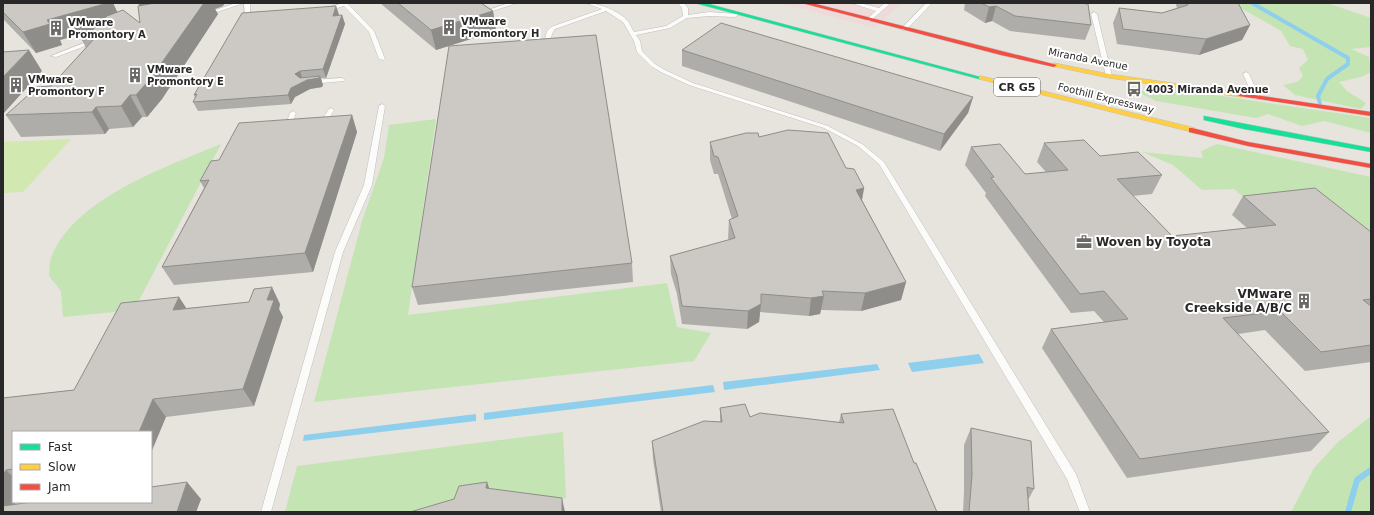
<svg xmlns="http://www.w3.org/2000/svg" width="1374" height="515" viewBox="0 0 1374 515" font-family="'DejaVu Sans',sans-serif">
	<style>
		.medical { fill: #eedbd9 }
		.green { fill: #c5e4b4 }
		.pitch { fill: #d1e8b1 }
		.water { fill: #8dcfec }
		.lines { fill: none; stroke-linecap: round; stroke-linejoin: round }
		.stream-far1 { stroke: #8dcfec; stroke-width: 4 }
		.stream { stroke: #8dcfec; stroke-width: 6 }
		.lane-casing { stroke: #c0bfbf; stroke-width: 1 }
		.fast-casing { stroke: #c0bfbf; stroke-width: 1 }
		.slow-casing { stroke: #c0bfbf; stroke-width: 1 }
		.jam-casing { stroke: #c0bfbf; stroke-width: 1 }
		.lane { fill: #fbfbfa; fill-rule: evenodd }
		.fast { fill: #16e098; fill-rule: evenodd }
		.slow { fill: #ffcf43; fill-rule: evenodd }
		.jam { fill: #f24e42; fill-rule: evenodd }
		.wall { fill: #afada9 }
		.shaded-wall { fill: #8f8d89 }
		.building { fill: #ccc9c4; stroke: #8f8d89 }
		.labels { text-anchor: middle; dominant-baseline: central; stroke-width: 4; stroke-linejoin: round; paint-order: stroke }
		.far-poi-label { font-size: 10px; font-weight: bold; fill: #282828; stroke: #fff; text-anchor: start }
		.far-street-label { font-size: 10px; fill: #282828; stroke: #fff }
		.shield { fill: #fff; stroke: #686868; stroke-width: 1 }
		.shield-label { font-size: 11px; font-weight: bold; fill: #282828 }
		.poi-label { font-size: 12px; font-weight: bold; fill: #282828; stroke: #fff; text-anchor: start }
	</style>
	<rect width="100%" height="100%" fill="#e7e3dd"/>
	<path class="medical" d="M781,3H901L874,28Z"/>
	<path class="green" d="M1232,3H1327L1371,18V47L1351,49L1369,57L1371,72L1361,77L1339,82L1347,91L1366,103L1361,109L1295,95L1283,85L1297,82L1303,76L1299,68L1308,60L1303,49L1290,46L1281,31Z
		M1160,87L1371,118V133L1324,121L1302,126L1268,114L1256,118L1156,101L1138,92Z
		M436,119L408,315L667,283L677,327L711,333L694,361L314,402L362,221L384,158L389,125Z
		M221,144L134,310L63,317L61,291L49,276C50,270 49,263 51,258C74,198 166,167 221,144Z
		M1217,144L1371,177V263L1252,196H1242L1234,189L1202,190L1173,165L1142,152L1203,158L1201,151Z
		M1371,416V512H1291L1314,468L1338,442Z
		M563,432L566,498L466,512H285L297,466Z"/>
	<path class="pitch" d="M71,139L23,192L3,193V142Z"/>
	<path class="water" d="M979,354L984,363L912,372L908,363Z
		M877,364L880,370L724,390L723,382Z
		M713,385L715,392L484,420V413Z
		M476,414V421L303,441L304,435Z"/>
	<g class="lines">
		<path class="stream-far1" d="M1252,3L1348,58V64L1327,79L1318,96L1320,104"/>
		<path class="stream" d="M1348,512L1357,480L1371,470"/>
		<defs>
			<path id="lane" d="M236,3H244L208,15L203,14Z
				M244,3H250V12L259,13V15H245Z
				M343,3H347L374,31L385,59L384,60L379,59L369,32L344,6L327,11L324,9Z
				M509,3H517L484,14L479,13Z
				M586,3C599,3 619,11 628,21C630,24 632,29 634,32L666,26L683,16L682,8L678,3H684L688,8V15L709,12L737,14L738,15L735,17L709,16L687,18L670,28L636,35L640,41L642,51L655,64L665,70L693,83L828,126L862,144L884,162L1076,474L1090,512H1080L1067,479L879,164L858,146L824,128L689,85L661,72L651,66L637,52L634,41L623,22L606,11L555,29L553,32L548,45L540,46V44L544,43L547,31L551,27L602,9Z
				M851,3H860L879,8L885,3H891L869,22L866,20L876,11Z
				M926,3H932L906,30H902V28Z
				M1094,12L1097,14L1112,76L1109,78L1106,76L1091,14Z
				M94,39L97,41L96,42L56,57L51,56Z
				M1246,72L1249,74L1260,98L1259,99H1255L1254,98L1243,74Z
				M342,78L345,80L344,81L311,84L308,82L311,80Z
				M382,104L385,106L372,185L343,252L271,512H261L335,252L364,185L379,106Z
				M331,108L334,110C330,117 326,126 317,125V123L323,118L329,109Z
				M293,111L296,113L293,121L299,127L296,129L294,128L287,121L290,113Z"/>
			<path id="fast" d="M695,3H705L984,78L983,79H979Z
				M1204,116L1371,148V152L1244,129L1204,120Z"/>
			<path id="slow" d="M1054,63L1109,74L1241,93L1244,95L1241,97L1109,78L1052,66V64Z
				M981,76L1195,128L1196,130L1192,132L979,79V77Z"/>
			<path id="jam" d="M802,3H812L1057,65L1054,67L1001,55Z
				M1241,93L1371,112V116L1239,96L1238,95Z
				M1189,128H1192L1248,142L1371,164V168L1248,146L1189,132Z"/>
		</defs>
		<use href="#lane" class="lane-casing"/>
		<use href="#fast" class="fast-casing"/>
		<use href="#slow" class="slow-casing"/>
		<use href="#jam" class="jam-casing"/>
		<use href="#lane" class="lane"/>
		<use href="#fast" class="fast"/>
		<use href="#slow" class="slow"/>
		<use href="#jam" class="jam"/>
	</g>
	<path class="wall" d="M3,3H113L117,12L140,23L223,6L215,9L218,14L162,99L147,117H142L133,127L109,129L105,134L21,137L6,115L51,86L86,48L82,40L91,31L60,40L62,45L36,53L3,19Z
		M380,3H481L493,11L496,31L436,50Z
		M965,3H1080L1091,25L1085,40L1010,31L992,21L985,23L964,10Z
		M1177,3H1238L1250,25L1242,40L1199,55L1117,44L1113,23L1119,8L1162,13L1177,8L1176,5Z
		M336,6L339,15V16L342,15L345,24L326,78H321L323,85L322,87L310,89L295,97L291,104L198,111L193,102L195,98L194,95Z
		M682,50L973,97L968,113L940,151L682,66Z
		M352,115L357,132L313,272L174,285L162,267L204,188L200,181L219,160Z
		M759,137L846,168L864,188L862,200L906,282L901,300L861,311L821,310L820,314L809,316L760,312L759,322L747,329L682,324L677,294L671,274L670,256L729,240L728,238L729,220L732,219L718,174H714L710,160V142Z
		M1044,143L1100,156L1162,175L1152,194L1132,196L1172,236L1247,228L1232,215L1243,196L1371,232V362L1305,371L1265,330L1238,334L1329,432L1311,451L1127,478L1042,348L1051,329L1104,322L1094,311L1071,313L985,196L986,193L965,165L971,147L1025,174L1046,172L1037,162Z
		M632,263L633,282L418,305L412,287Z
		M179,297L186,308L280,304L279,309L283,317L254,406L166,417L13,432V502L14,504L201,499L196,512H3V398L74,390Z
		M720,408L750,417L839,422L841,414L914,463L937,512H661L653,459L652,441L720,422Z
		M971,428L1034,489L1028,500L1029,512H963L964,492V445Z"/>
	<path class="shaded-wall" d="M108,3H113L122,22L60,40L62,45L36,53L23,32L47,20Z
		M138,3H225L223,6L215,9L218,14L162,99L147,117L136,95L147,20Z
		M336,6L339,15L336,24L333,16Z
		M996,6L992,21L985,23L989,7Z
		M493,11L496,31L436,50L431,30Z
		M342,15L345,24L326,78L323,69Z
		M1250,25L1242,40L1199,55L1206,39Z
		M29,50L42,71L3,114V77Z
		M300,71L303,80L299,83L295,74Z
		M320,76L323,85L322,87L310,89L295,97L291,104L288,95L291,88L307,80Z
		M130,95L142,117L133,127L121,106Z
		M973,97L968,113L940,151L944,134Z
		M96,107L109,129L105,134L92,112Z
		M352,115L357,132L313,272L305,253Z
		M864,188L861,205L856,190Z
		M906,282L901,300L861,311L865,293Z
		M272,287L280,304L279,309L283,317L254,406L243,389L267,300Z
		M824,296L820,314L809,316L811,298Z
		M179,297L190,314L173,310Z
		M761,304L759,322L747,329L748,311Z
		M153,399L166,417L151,453V432H139Z
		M6,470L13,477V502H16L10,512H3V475Z
		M187,482L201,499L196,512H177Z
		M487,482L493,499L486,488Z
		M562,498L565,512H562Z"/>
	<path class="building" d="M3,3H108L47,20L50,24L23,32L3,12Z
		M155,3H204L151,78L136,95H130L121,106L96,107L92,112L6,115L37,87L51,86L94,39L82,40L107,16L123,10L140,23L138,6Z
		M398,3H481L493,11L431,30Z
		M981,3H1080L1088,4L1091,25L1015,16L996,6L989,7Z
		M1187,3H1238L1250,25L1206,39L1123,29L1119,8L1162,13L1188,5Z
		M336,6L333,16L342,15L323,69L300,71L295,74L300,78L320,76L319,78L307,80L291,88L288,95L193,102L197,94L194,95L242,13Z
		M721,23L973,97L944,134L682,50Z
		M596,35L632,263L412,287L449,46Z
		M29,50L3,77V52Z
		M352,115L305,253L162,267L209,180L200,181L211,161L219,160L239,123Z
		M788,130L828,133L846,168L854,169L864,188L856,190L906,282L865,293L822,291L824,296L811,298L761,294V304L748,311L682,306L677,276L670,256L735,238L729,220L738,216L718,157L714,156L710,142L746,133H758L759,137Z
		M1084,140L1100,156L1138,152L1162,175L1117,179L1172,236L1276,225L1243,196L1315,188L1371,232V299L1363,300L1371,306V345L1321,352L1280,311L1223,318L1329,432L1140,459L1051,329L1128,319L1104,291L1080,294L991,178L994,177L971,147L1000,144L1025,174L1068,170L1044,143Z
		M272,287L267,300H274L243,389L153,399L139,432H13V469L6,470L3,475V398L74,390L121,303L179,297L173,310L249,302L254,289Z
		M745,404L750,417L760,413L844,423L841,414L893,409L914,463H916L937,512H663L652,441L704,421L722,422L720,408Z
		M971,428L1031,441L1034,489L1027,487L1029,512H969L972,475Z
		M187,482L177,512H3V506L32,502H151V487Z
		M487,482L486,488L562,498V512H410L454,499L459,486Z"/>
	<defs>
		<symbol id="building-bare" viewBox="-9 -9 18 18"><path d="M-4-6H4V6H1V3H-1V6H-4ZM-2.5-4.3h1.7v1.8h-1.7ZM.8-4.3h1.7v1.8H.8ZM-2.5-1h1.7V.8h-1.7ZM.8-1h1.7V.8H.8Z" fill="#6b6967" stroke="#fff" stroke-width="2.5" paint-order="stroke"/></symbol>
		<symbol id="bus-bare" viewBox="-9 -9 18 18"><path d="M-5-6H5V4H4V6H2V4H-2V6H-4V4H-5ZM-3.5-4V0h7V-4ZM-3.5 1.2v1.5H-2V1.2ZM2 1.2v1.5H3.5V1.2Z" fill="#6b6967" stroke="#fff" stroke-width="2.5" paint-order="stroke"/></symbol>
		<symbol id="office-bare" viewBox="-9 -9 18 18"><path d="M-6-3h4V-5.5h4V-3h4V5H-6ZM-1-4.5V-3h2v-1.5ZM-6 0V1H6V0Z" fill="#6b6967" stroke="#fff" stroke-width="2.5" paint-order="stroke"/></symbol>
	</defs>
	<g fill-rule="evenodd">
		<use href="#building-bare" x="438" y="16" width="22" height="22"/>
		<use href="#building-bare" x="45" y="17" width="22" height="22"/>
		<use href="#building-bare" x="124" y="64" width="22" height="22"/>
		<use href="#building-bare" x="5" y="74" width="22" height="22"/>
		<use href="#bus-bare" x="1123" y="78" width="22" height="22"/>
		<use href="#office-bare" x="1073" y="231" width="22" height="22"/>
		<use href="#building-bare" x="1293" y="290" width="22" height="22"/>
	</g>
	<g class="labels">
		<g class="far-poi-label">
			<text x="461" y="21">VMware<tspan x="461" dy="12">Promontory H</tspan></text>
			<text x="68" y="22">VMware<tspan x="68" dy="12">Promontory A</tspan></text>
			<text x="147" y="69">VMware<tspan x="147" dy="12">Promontory E</tspan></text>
			<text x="28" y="79">VMware<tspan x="28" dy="12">Promontory F</tspan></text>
			<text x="1146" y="89">4003 Miranda Avenue</text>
		</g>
		<g class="far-street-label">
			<text transform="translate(1088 59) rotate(11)">Miranda Avenue</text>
			<text transform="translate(1106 98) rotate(14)">Foothill Expressway</text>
		</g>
		<rect class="shield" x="994" y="78" width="46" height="18" rx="3"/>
		<g class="shield-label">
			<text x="1017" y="87">CR G5</text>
		</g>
		<g class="poi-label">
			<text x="1096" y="242">Woven by Toyota</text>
			<text x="1292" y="294" text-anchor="end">VMware<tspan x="1292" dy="14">Creekside A/B/C</tspan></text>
		</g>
	</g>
	<rect width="1374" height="515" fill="none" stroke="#282828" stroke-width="8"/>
	<rect x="12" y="431" width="140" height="72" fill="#ffffff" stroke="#a9a9a9"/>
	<rect x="20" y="444" width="20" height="6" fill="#16e098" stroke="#a9a9a9"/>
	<text x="48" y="451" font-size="12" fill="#282828">Fast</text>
	<rect x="20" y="464" width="20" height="6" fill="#ffcf43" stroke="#a9a9a9"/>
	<text x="48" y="471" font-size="12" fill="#282828">Slow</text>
	<rect x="20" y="484" width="20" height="6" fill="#f24e42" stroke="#a9a9a9"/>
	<text x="48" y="491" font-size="12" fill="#282828">Jam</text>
</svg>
